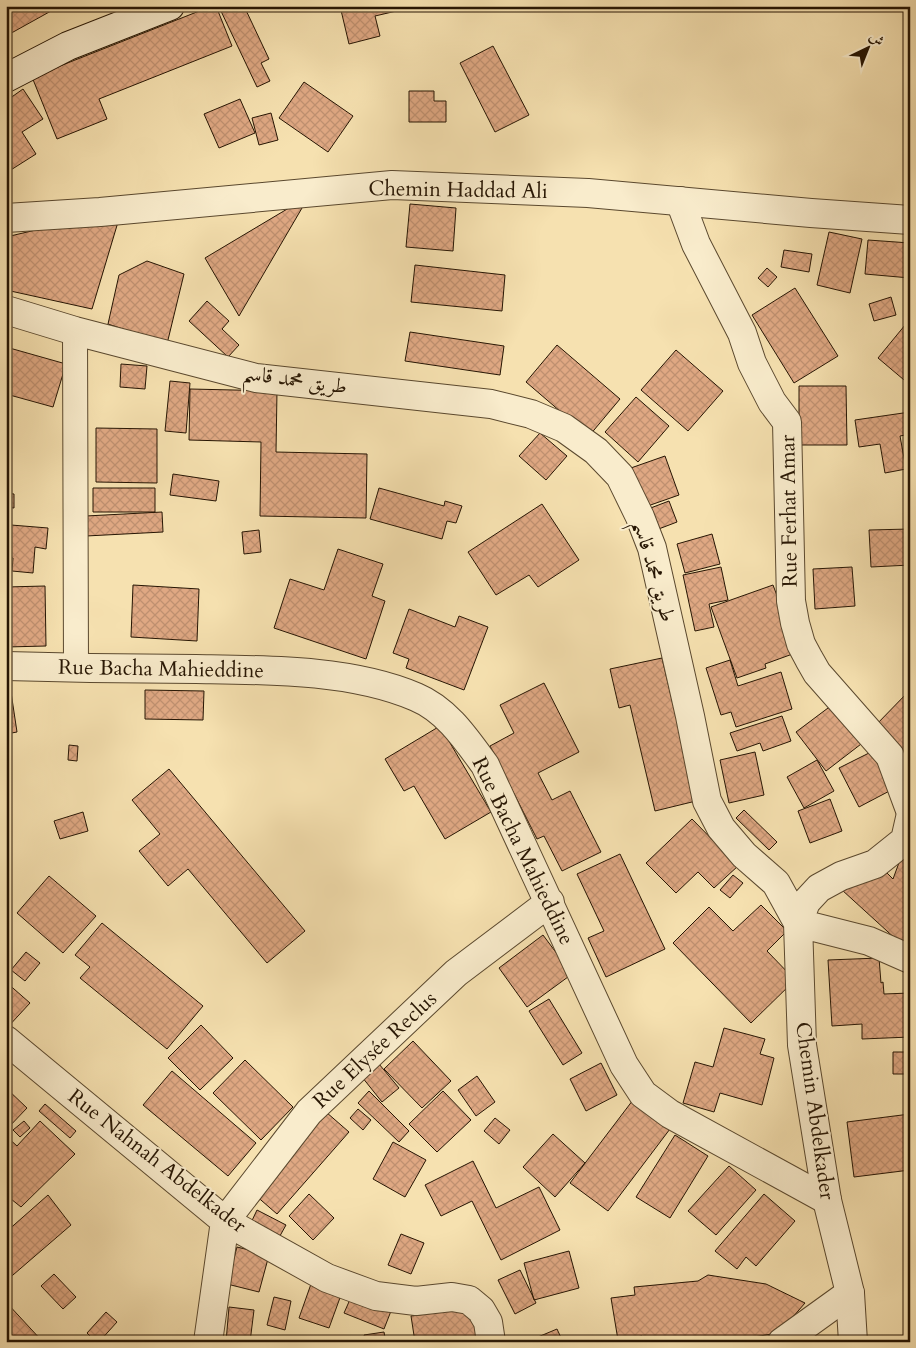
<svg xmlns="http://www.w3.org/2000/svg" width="916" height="1348" viewBox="0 0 916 1348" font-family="Cardo,Amiri,serif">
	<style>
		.building { fill: url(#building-cross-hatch); stroke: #261503 }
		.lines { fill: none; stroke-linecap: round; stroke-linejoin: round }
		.pedestrian-casing { stroke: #5a482e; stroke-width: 26 }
		.minor-casing { stroke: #5a482e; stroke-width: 30 }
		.tertiary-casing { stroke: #5a482e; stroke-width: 30 }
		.secondary-casing { stroke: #261503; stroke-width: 30 }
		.pedestrian { stroke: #f9eccc; stroke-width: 24 }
		.minor { stroke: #f9eccc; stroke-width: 28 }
		.tertiary { stroke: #f9eccc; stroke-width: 28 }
		.secondary { stroke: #f9eccc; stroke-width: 28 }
		.labels { text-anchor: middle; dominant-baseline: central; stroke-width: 4; stroke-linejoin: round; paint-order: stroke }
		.street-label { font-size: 21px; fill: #261503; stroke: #f9eccc }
	</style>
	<defs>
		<pattern id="building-cross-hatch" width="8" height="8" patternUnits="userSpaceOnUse" patternTransform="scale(1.25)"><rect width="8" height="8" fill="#dfa883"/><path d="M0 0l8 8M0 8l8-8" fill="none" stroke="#bf9070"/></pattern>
	</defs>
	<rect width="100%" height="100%" fill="#f6e1b0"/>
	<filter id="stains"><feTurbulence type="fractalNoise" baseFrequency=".004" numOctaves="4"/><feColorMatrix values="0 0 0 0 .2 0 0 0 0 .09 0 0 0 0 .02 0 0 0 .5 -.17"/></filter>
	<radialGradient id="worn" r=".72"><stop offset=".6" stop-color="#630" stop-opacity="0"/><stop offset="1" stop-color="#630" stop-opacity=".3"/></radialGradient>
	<path class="building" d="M6,6H47L51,11L6,36Z
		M212,6H216L232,46L99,99L107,119L57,139L32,77Z
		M227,6H244L269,59L261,63L270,81L257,87L220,9Z
		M340,6H404L405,9L375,16L380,36L349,44Z
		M493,46L529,115L495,132L460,63Z
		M304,82L353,116L328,152L279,118Z
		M23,89L43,119L22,132L36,154L6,173V101Z
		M409,91H434V101H446V122H409Z
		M240,99L255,133L219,148L204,114Z
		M271,113L278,140L259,145L252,118Z
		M309,196L239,316L205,258Z
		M410,204L456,208L453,251L406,247Z
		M108,213L118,222L92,309L6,290V237Z
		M829,232L862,239L850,293L817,285Z
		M868,240L910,243V278L865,274Z
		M784,250L812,254L809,272L781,267Z
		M147,261L184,274L167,344L108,324L119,275Z
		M415,265L505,275L502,311L411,302Z
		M767,268L777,277L768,287L758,278Z
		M795,288L838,356L794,383L752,315Z
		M891,297L896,315L874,321L869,304Z
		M207,301L229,321L222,329L239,345L228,357L189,321Z
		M910,319V385L878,358Z
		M410,332L504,346L500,375L405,361Z
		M557,345L620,399L589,436L526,382Z
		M6,347L66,364L53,407L6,394Z
		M676,350L723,391L688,431L641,390Z
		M121,364L147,366L145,389L120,387Z
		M170,381L190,383L186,433L165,431Z
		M799,386H846L847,445H799Z
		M190,389L277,391L276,452L367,454L366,518L260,516L261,442L189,440Z
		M636,397L669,426L638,462L605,432Z
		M910,412V434L900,436L906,469L885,473L880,444L859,447L855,420Z
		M96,428L157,429V483L96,482Z
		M540,433L567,456L546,480L519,456Z
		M665,456L679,495L642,508L628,469Z
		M173,474L219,481L216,501L170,495Z
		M93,488H155V512H93Z
		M379,488L444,506L445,501L462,506L456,523L447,521L442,539L370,519Z
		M6,493L14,494V508L6,507Z
		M669,501L677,522L656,530L648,509Z
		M542,504L579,560L538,587L529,575L496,595L468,552Z
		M162,512L163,532L86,536V516Z
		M11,525L48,528L46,549L35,547L33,573L12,571L13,558H8Z
		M910,529V565L871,567L869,530Z
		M259,530L261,552L244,554L242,532Z
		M712,534L720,564L685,573L677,544Z
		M338,549L383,564L372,596L385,601L366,659L274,628L290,579L324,590Z
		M721,567L728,600L709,604L714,627L695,631L683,575Z
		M852,567L855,606L815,609L813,569Z
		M133,585L199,589L197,641L131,637Z
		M773,585L798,652L765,664L766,668L737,678L711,607Z
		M45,586L46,646L6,647V587Z
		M409,609L455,627L459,616L488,627L464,690L406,668L409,659L393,653Z
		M662,658L696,801L655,811L630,705L619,708L610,669Z
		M730,660L738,686L781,672L792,709L736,727L731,712L721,715L706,668Z
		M9,679L17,732L6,734V680Z
		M544,683L579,752L538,773L552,800L570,791L601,852L562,871L544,836L537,839L490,746L514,733L500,705Z
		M145,690L204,691L203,720L145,719Z
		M910,690V756L907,759L874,727Z
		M836,702L865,741L826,771L796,732Z
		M782,716L791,741L763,751L760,743L737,751L730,733Z
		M440,726L491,812L445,839L414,786L404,791L385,759Z
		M69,745L78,746L77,761L68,760Z
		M877,749L897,787L859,807L839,768Z
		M755,752L764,795L729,803L720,760Z
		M817,760L834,791L804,808L787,777Z
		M169,769L305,931L267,963L188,869L168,886L139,851L160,834L132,800Z
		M830,799L842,831L810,843L798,811Z
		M744,810L777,842L769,850L736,818Z
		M83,812L88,831L60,839L54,821Z
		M692,819L738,866L714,888L698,872L676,893L646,863Z
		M910,847V952L842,890L883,869L893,879L900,860Z
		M620,854L665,949L606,977L588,938L604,931L577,874Z
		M733,875L743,883L730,898L720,890Z
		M49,876L96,916L63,953L17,913Z
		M761,905L787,931L767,951L795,980L751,1023L673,943L709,907L733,931Z
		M102,923L203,1006L167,1049L80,978L90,967L75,955Z
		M543,935L572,974L527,1007L499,968Z
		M26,952L40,963L25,981L11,970Z
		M879,958L881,983L883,982L884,994L910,993V1037L862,1039V1024L832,1026L828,960Z
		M6,982L30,1003L6,1029Z
		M549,999L582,1053L563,1065L529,1011Z
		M201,1025L233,1058L200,1090L168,1058Z
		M724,1028L765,1039L760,1054L774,1058L762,1105L720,1093L714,1112L683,1103L695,1062L713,1067Z
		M413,1041L451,1081L422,1108L384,1069Z
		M893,1052H910V1074H893Z
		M245,1060L293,1107L261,1140L213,1093Z
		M601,1063L617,1095L586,1111L570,1079Z
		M379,1064L399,1088L382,1102L362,1077Z
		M172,1071L256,1143L228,1176L143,1105Z
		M477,1076L495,1102L476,1116L458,1090Z
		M6,1088L27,1108L6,1130Z
		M369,1091L409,1131L399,1142L358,1103Z
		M443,1091L471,1120L437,1152L409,1124Z
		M636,1096L673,1125L608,1211L570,1183Z
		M45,1104L76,1131L70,1138L39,1111Z
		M358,1109L371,1120L363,1130L350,1118Z
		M326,1112L349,1132L277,1214L254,1194Z
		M910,1114V1170L854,1177L847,1122Z
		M495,1118L510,1130L499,1144L484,1131Z
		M24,1121L30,1128L20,1137L13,1130Z
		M40,1121L75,1154L21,1207L6,1195V1136L17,1146Z
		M553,1134L585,1163L555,1197L523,1167Z
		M675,1135L708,1156L670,1218L636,1197Z
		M393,1142L426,1160L405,1197L373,1179Z
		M473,1161L496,1208L539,1187L560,1230L501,1260L472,1201L441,1216L425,1185Z
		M729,1166L756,1190L716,1235L688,1211Z
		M309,1194L334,1218L313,1240L289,1216Z
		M764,1194L795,1221L756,1266L746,1257L737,1269L715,1251Z
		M48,1195L71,1225L6,1281V1232Z
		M257,1210L286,1225L276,1243L248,1229Z
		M401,1234L424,1243L411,1274L388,1265Z
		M237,1247L269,1255L259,1292L227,1284Z
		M569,1251L579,1288L534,1300L524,1263Z
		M520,1270L536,1303L515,1314L498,1280Z
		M54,1274L76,1297L63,1309L41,1286Z
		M708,1275L766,1284L805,1303L779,1333L721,1342H643L642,1336L618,1340L611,1298L635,1295L634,1287L698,1281Z
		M311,1284L341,1295L329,1328L299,1318Z
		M352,1295L391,1311L384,1329L344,1313Z
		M274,1297L291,1301L285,1330L267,1325Z
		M6,1302L43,1342H6Z
		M229,1307L254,1310L250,1342H226Z
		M474,1308L478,1342H415L411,1316Z
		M106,1312L117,1322L99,1342H96L87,1333Z
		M557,1329L563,1342H526Z
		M384,1332L386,1342H366L364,1335Z"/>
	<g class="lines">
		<defs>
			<path id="pedestrian" d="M75,331L76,668"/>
			<path id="minor" d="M680,201L696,244L742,333L752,363L772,402L787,422L791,601L795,623L801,644L809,659L817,673L890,756L910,810
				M6,666C69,668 133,669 196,669C266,670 351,669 416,697C447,710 466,739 485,765L624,1065L643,1094L670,1114L827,1200
				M6,1040L225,1221L327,1278L376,1296L416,1301L452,1297L469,1300L481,1310L488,1322L491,1342
				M208,1342L225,1221L309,1112L456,973L550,902
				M782,1342L850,1293"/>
			<path id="tertiary" d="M6,218L100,212L392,185L588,193L811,213L910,220
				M6,310L75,331L256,378L491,404L531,414L564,428L596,451L620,476L640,517L652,548L690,716L707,801L721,828L744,855L776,883L798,923L869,941L910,959
				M853,1342L850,1293L827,1200L802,1045L798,923L806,902L819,888L841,876L875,864L905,840L910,818"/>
			<path id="secondary" d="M6,78L68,46L170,6"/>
		</defs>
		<use href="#pedestrian" class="pedestrian-casing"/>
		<use href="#minor" class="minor-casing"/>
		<use href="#tertiary" class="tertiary-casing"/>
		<use href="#secondary" class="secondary-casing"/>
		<use href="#pedestrian" class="pedestrian"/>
		<use href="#minor" class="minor"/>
		<use href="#tertiary" class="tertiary"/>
		<use href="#secondary" class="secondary"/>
	</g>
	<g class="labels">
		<g class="street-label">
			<text transform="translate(458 190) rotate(1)">Chemin Haddad Ali</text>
			<text transform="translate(295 380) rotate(8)">طريق محمد قاسم</text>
			<text transform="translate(789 511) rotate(-91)">Rue Ferhat Amar</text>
			<text transform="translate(654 571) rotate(74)">طريق محمد قاسم</text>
			<text transform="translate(161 669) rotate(1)">Rue Bacha Mahieddine</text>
			<text transform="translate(523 851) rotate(64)">Rue Bacha Mahieddine</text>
			<text transform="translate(375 1050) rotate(-43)">Rue Elysée Reclus</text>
			<text transform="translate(815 1111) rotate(82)">Chemin Abdelkader</text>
			<text transform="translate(157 1161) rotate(38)">Rue Nahnah Abdelkader</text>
		</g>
	</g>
	<rect width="916" height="1348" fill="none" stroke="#f6e1b0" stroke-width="25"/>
	<rect x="8" y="8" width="901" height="1333" fill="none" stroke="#261503" stroke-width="2.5"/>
	<rect x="12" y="12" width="891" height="1323" fill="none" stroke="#261503"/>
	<g transform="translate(868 48) rotate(43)" stroke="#f9eccc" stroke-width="4" paint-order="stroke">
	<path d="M0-4L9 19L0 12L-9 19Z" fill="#261503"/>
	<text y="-8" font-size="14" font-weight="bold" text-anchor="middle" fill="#261503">ش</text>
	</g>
	<rect width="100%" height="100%" filter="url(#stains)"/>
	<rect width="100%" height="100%" fill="url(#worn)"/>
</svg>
